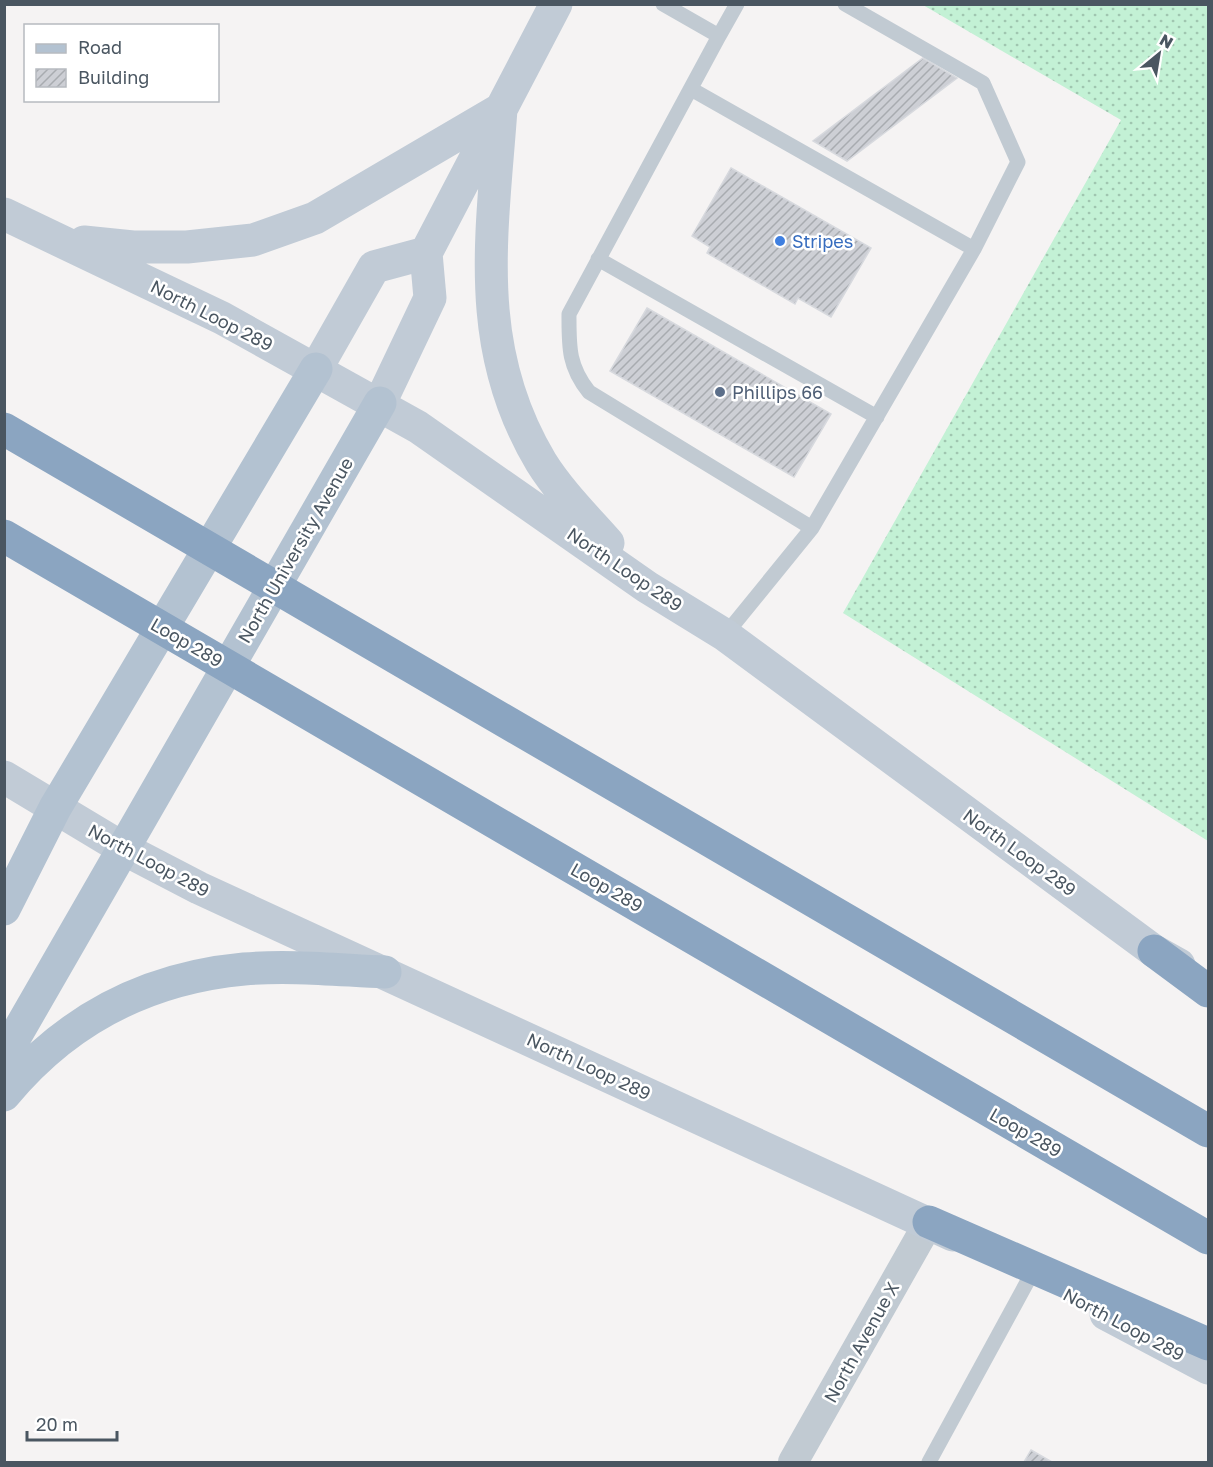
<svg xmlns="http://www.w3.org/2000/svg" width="1213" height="1467" viewBox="0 0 1213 1467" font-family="'Golos Text',sans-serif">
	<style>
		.grass { fill: url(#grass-dots) }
		.building { fill: url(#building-hatch); stroke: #d7d9de; stroke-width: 1.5 }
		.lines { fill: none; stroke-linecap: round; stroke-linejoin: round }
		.lane { stroke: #c1cad2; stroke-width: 15 }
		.street { stroke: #c1cad2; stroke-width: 30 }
		.secondary { stroke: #c1cbd6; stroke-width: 33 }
		.primary { stroke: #b3c2d1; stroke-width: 33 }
		.highway { stroke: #8ba5c1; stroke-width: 33 }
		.shop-dot { fill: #3f7fe0; stroke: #fff; stroke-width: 2 }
		.service-dot { fill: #5c6f8a; stroke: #fff; stroke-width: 2 }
		.labels { text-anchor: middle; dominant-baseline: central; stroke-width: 5; stroke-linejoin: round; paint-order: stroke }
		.shop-label { font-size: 18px; fill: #366cbe; stroke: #fff; text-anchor: start }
		.street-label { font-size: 18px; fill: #4a5661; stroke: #fff }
		.service-label { font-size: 18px; fill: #4e5e75; stroke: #fff; text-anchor: start }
	</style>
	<defs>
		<pattern id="grass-dots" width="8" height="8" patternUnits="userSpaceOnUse" patternTransform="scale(1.5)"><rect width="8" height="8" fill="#c3f1d5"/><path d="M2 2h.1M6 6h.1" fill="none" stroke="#a0c6b0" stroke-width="1.8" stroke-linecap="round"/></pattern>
		<pattern id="building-hatch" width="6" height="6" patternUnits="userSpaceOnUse" patternTransform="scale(1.5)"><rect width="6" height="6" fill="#cdcfd5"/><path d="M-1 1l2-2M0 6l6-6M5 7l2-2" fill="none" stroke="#a8abb0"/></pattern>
	</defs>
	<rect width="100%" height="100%" fill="#f5f3f3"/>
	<path class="grass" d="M923,5H1208V841L843,613L1121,120Z"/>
	<path class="building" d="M923,58L957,78L847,161L813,141Z
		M731,168L871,248L831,317L798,298L795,304L707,253L710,247L692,236Z
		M647,308L831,414L794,477L610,371Z
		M1031,1450L1052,1462H1024Z"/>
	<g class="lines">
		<path class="lane" d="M663,4L719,36L737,4
			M719,36L569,314C569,346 568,366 589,392L812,528
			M691,89L974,249
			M598,259L877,417
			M725,635L812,528L974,249L1018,162L983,83L845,4
			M929,1462L1031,1275"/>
		<path class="street" d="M793,1462L929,1222"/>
		<path class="secondary" d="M501,109C492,235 472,347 541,462C559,491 585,517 608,543
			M4,214L222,318L418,427L647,587L725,635L1154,951L1179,965
			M84,242L133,247H187L253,240L315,218L501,109
			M316,369L374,267L426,253
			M380,403L430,298L426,253L556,4
			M4,777L124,849L199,888L953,1235
			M1106,1314L1208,1368"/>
		<path class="primary" d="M4,909L55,808L316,369
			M4,1056L380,403
			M4,1095C66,1020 147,978 244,969C290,965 338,970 385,972"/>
		<path class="highway" d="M4,429L1208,1131
			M4,536L1208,1238
			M1154,951L1208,991
			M929,1222L1208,1344"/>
	</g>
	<circle class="shop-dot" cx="780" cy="241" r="6"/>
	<circle class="service-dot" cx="720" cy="392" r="6"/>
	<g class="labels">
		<g class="shop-label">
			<text x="792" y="241">Stripes</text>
		</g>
		<g class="street-label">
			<text transform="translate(212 315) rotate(27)">North Loop 289</text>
			<text transform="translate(295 550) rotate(-60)">North University Avenue</text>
			<text transform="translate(625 569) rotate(34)">North Loop 289</text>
			<text transform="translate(187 642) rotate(30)">Loop 289</text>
			<text transform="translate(1020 852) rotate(36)">North Loop 289</text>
			<text transform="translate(149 860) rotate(28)">North Loop 289</text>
			<text transform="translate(607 887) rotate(30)">Loop 289</text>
			<text transform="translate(589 1066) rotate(25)">North Loop 289</text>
			<text transform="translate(1026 1132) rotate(30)">Loop 289</text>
			<text transform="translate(1124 1324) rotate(28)">North Loop 289</text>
			<text transform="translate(861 1342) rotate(-61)">North Avenue X</text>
		</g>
		<g class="service-label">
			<text x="732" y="392">Phillips 66</text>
		</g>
	</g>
	<rect width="1213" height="1467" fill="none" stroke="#4a5661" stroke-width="12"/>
	<rect x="24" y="24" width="195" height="78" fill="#ffffff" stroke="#b7bbc0" stroke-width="1.5"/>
	<rect x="36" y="44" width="30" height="9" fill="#b3c2d1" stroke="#b7bbc0" stroke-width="1.5"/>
	<text x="78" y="54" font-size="18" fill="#4a5661">Road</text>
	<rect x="36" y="69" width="30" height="18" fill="url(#building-hatch)" stroke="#b7bbc0" stroke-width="1.5"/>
	<text x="78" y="84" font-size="18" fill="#4a5661">Building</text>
	<g transform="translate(1159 54) rotate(30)" stroke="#ffffff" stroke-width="4.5" paint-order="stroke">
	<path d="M0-4.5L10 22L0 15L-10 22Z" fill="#4a5661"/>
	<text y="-9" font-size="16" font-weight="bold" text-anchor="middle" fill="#4a5661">N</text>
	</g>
	<path d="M27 1431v9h90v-9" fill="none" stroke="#4a5661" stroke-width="3"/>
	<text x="36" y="1431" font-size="18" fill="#4a5661" stroke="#ffffff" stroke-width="4.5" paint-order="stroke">20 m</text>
</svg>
